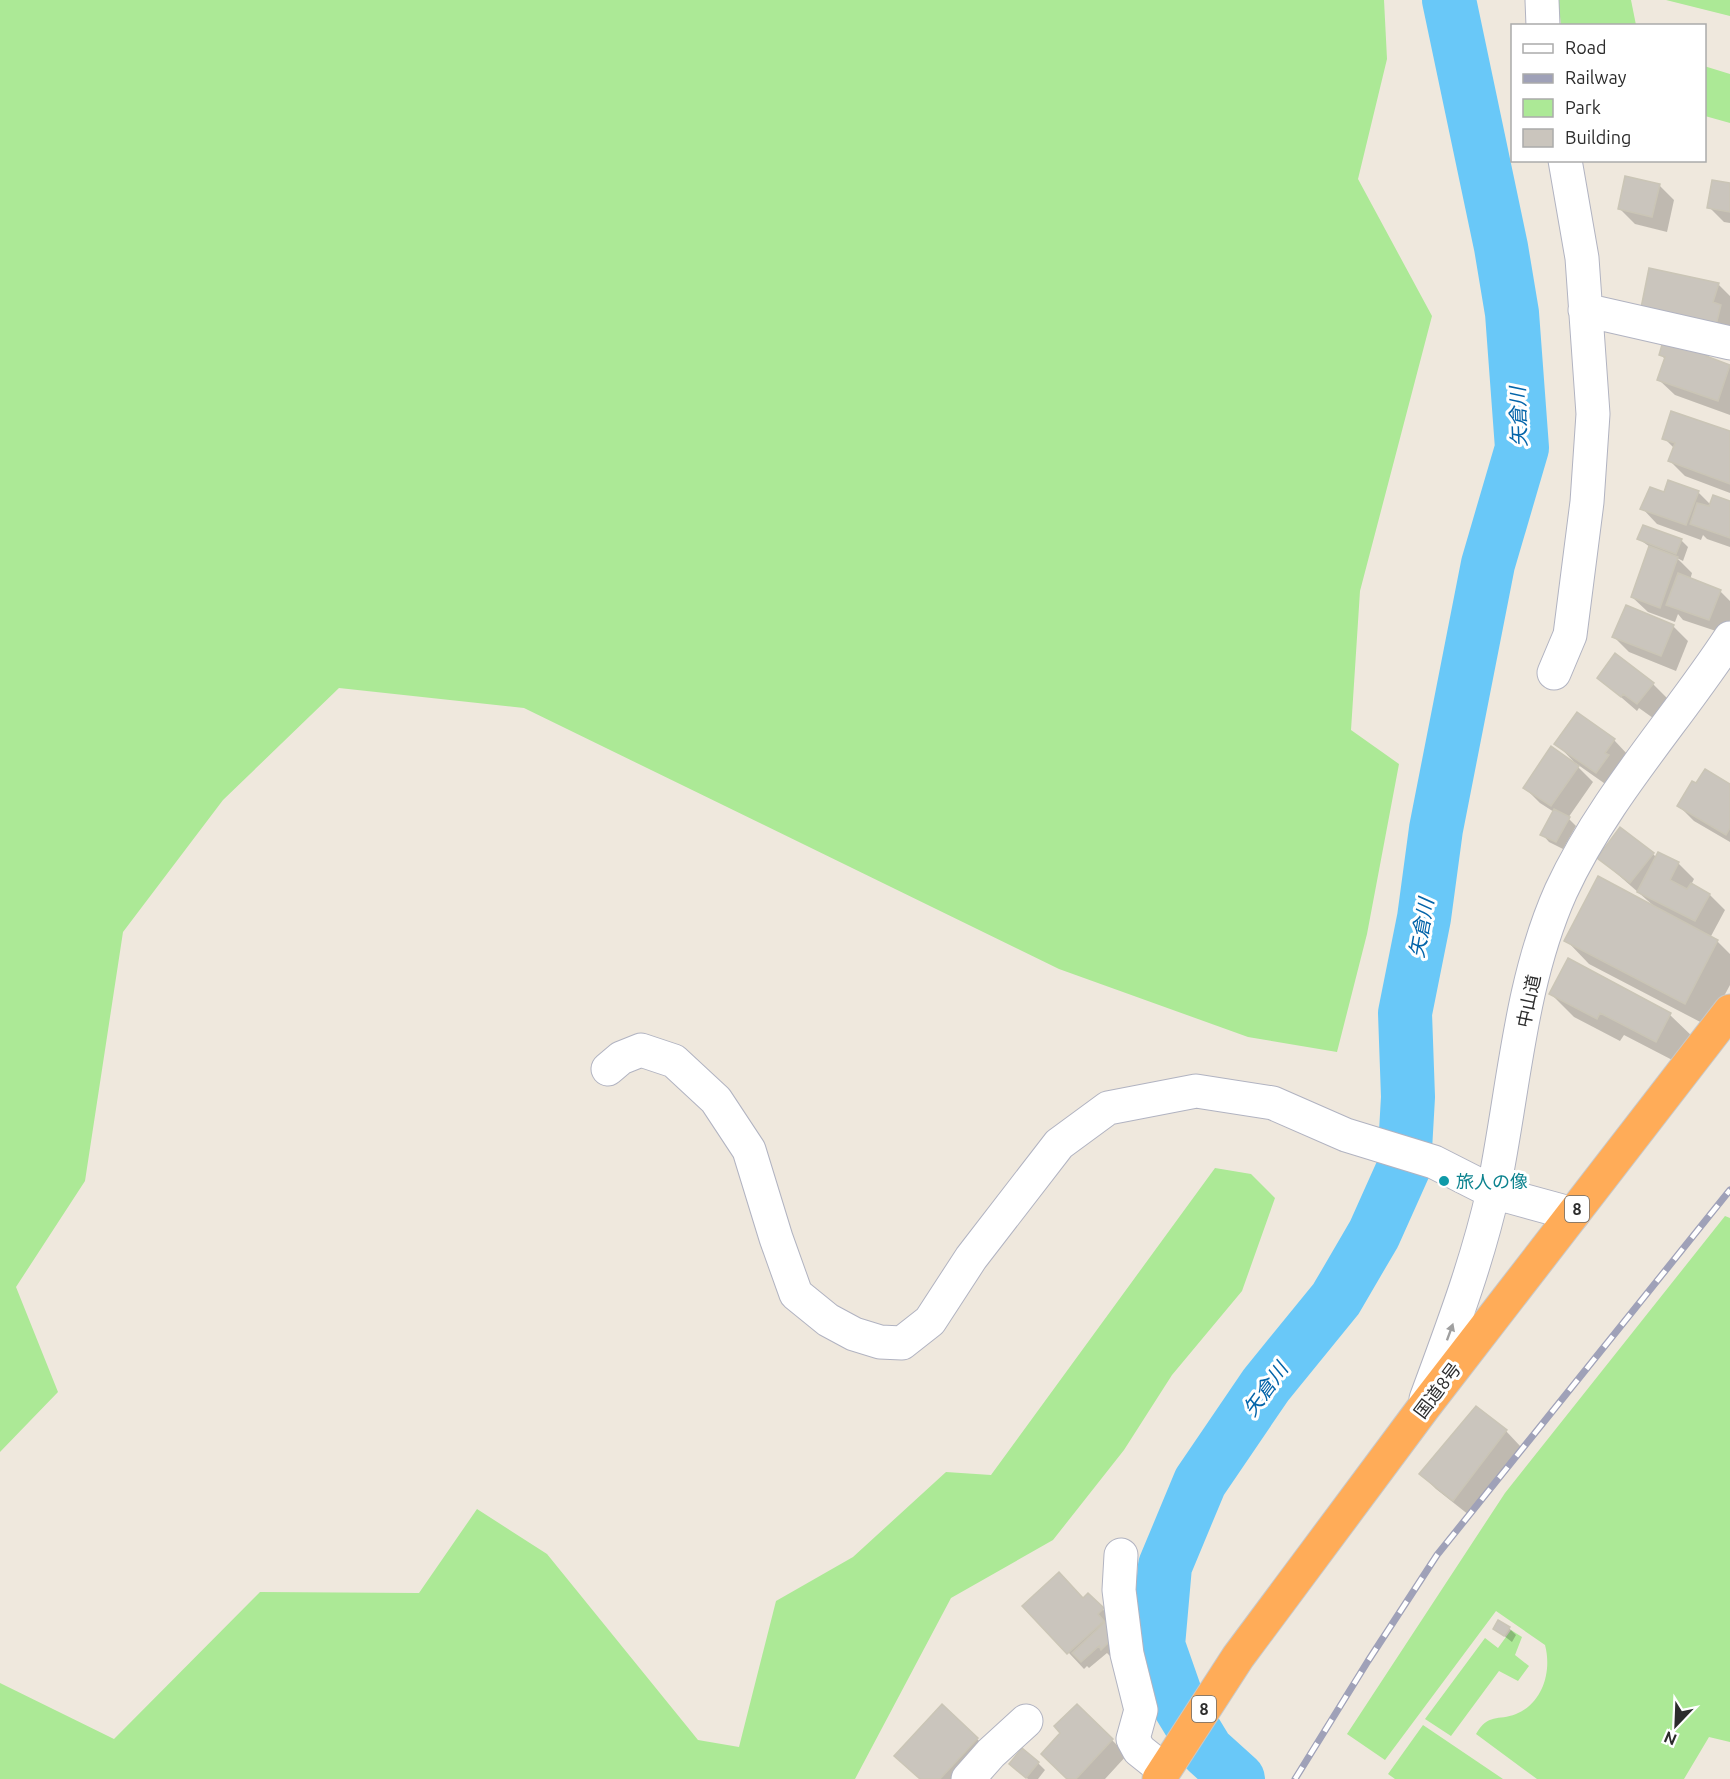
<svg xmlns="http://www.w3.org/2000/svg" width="1730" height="1779" viewBox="0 0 1730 1779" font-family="Ubuntu,'Noto Sans JP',sans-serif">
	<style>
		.green { fill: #ace996 }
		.shadow { fill: #0003 }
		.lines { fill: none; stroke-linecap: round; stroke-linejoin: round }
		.river { stroke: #69c8f8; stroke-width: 54 }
		.building { fill: #cac5bd; stroke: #cac5b6; stroke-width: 1.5 }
		.minor-casing { stroke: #b1b3c1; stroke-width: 35 }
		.highway-casing { stroke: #c8c8c8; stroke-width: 35 }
		.minor { stroke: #fff; stroke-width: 33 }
		.highway { stroke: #ffac58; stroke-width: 33 }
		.rail-casing { stroke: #9fa1b8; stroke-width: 7 }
		.rail { stroke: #fff; stroke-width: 4.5; stroke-dasharray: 14; stroke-linecap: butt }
		.oneway { fill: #a0a0a0 }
		.culture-dot { fill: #0f9aa8; stroke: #fff; stroke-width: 2 }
		.labels { text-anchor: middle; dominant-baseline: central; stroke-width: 6; stroke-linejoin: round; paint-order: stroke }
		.shield { fill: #fff; stroke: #6b6b6b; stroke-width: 1.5 }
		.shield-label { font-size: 16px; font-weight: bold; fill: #2c2c2c }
		.street-label { font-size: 18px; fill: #2c2c2c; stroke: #fff }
		.culture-label { font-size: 18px; fill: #0d838f; stroke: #fff; text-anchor: start }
		.water-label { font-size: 20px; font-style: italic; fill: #0364a9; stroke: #fff }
	</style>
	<rect width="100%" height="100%" fill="#efe8dd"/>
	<path class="green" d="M0,0H1384L1387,59L1358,179L1432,316L1360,591L1351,730L1399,764L1367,934L1337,1052L1248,1037L1059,969L524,708L339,688L223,800L123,932L85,1181L16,1287L58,1392L0,1452Z
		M1558,0H1631L1636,25H1561Z
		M1666,0H1730V16Z
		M1704,66L1730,74V123L1705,116Z
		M1215,1168L1251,1174L1275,1198L1242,1291L1172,1375L1124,1450L1053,1540L951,1598L855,1779H0V1683L114,1739L260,1592L419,1593L477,1509L547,1554L698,1740L739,1747L776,1601L853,1557L946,1472L991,1475Z
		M1725,1216L1730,1218V1742L1709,1737L1684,1779H1537L1476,1734C1488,1713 1498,1721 1516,1714C1543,1703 1552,1671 1545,1645L1496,1611L1385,1760L1347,1734L1505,1493Z
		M1511,1630L1522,1637L1515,1655L1529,1666L1518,1681L1499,1671L1451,1736L1425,1719L1485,1638L1498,1648Z
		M1423,1725L1503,1779H1395L1388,1774Z"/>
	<path class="shadow" d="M1659,185L1674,200L1667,232L1635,224L1620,209Z
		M1730,185V223L1724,222L1709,207Z
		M1718,284L1730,296V344L1657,327Z
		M1706,354L1712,360L1730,366V415L1675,395L1659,380L1666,360L1661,355Z
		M1730,433V493L1685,476L1670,461L1674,448L1664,438Z
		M1698,492L1711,505L1730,503V547L1707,539L1703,535L1701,540L1657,524L1642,508L1665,494Z
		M1639,539L1681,540L1688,547L1683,561L1677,558L1692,573L1690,580L1720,591L1730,601V620L1725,634L1683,620L1678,614L1675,622L1648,612L1632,597L1650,547Z
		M1673,626L1688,641L1676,671L1629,652L1614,637Z
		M1599,678L1653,684L1668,699L1653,718L1639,708L1637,711Z
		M1614,740L1629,756L1611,788L1574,762L1556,743Z
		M1575,764L1593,782L1568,818L1576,826L1563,849L1549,842L1542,834L1554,812L1540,803L1525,788Z
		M1697,785H1730V842L1694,821L1679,806Z
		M1653,854L1657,858L1678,863L1694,879L1691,885L1710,895L1725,910L1710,938L1718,942L1730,954V985L1708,1026L1589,964L1566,940L1655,907L1599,858Z
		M1569,960L1670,1015L1694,1038L1680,1064L1624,1035L1620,1041L1574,1017L1551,994Z
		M1506,1431L1521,1447L1469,1515L1436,1489L1421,1474Z
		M1088,1595L1118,1624L1124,1642L1110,1656L1107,1653L1089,1668L1087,1666L1084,1669L1025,1606L1083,1599Z
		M1509,1628L1516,1635L1512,1642L1495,1629Z
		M977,1739L993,1754L969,1779H921Z
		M1112,1740L1127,1755L1105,1779H1068Z
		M1038,1763L1045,1770L1038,1779H1028L1018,1771Z"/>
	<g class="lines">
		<path class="river" d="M1238,1779L1207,1751L1179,1705L1158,1645L1165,1566L1200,1482L1266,1385L1336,1299L1374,1234L1404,1167L1408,1097L1405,1013L1424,918L1436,829L1488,564L1522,448L1512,313L1501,247L1449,0"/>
	</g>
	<path class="building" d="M1625,176L1660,184L1652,217L1618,209Z
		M1712,180L1730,183V212L1707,208Z
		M1649,268L1719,283L1713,302L1721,305L1715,329L1640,313Z
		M1664,338L1707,352L1706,356L1730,365L1718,401L1657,380L1665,357L1659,355Z
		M1671,411L1730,431V484L1668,461L1675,443L1662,439Z
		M1668,480L1699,491L1686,525L1640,509L1650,487L1664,492Z
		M1713,495L1730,501V538L1690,524L1697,503L1709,506Z
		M1643,525L1682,539L1676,554L1637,539Z
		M1649,546L1678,557L1660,608L1631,597Z
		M1678,573L1721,590L1709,620L1666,605Z
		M1626,605L1674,625L1661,656L1612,637Z
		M1615,653L1654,683L1637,704L1623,694L1621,697L1597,678Z
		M1577,712L1615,739L1605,753L1609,755L1596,773L1554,744Z
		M1551,746L1579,766L1551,806L1523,788Z
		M1705,769L1730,784V828L1726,835L1677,806L1692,781L1696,783Z
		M1554,809L1570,817L1556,842L1540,835Z
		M1620,827L1654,853L1630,883L1597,858Z
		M1658,852L1679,862L1670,880L1687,889L1691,883L1710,894L1695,921L1637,892Z
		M1598,876L1718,940L1685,1004L1564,941Z
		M1568,958L1671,1013L1656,1042L1600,1013L1597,1019L1549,994Z
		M1476,1406L1507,1430L1453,1501L1419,1474Z
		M1059,1572L1083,1598L1088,1593L1104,1608L1098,1614L1104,1621L1067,1654L1022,1606Z
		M1498,1620L1510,1627L1504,1636L1493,1629Z
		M1105,1622L1118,1633L1101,1650L1099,1646L1081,1662L1072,1653Z
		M942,1704L978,1738L940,1779H920L894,1756Z
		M1077,1704L1113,1739L1076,1779H1067L1041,1754L1060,1733L1054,1726Z
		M1022,1748L1039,1762L1026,1778L1009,1764Z"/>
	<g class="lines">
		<defs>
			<path id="minor" d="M1542,0L1543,26
				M1585,310L1730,343
				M1554,673L1570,635L1587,502L1593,414L1582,258L1565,160
				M608,1069L621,1058L641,1050L674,1061L716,1100L749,1150L776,1238L796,1294L828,1320L854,1334L880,1342L902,1343L930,1321L971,1258L1059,1144L1108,1108L1196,1091L1273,1103L1346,1135L1434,1162L1493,1192L1573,1214
				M1426,1399C1451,1331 1477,1263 1493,1192C1514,1091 1519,985 1561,891C1604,798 1675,722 1730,638
				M1121,1555L1119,1590L1127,1654L1141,1710L1133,1739L1139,1750L1164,1770
				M968,1779L991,1753L1026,1721"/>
			<path id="highway" d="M1159,1779L1238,1657L1424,1407L1730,1011"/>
		</defs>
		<use href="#minor" class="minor-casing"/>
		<use href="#highway" class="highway-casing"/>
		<use href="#minor" class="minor"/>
		<use href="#highway" class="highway"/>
		<defs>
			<path id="rail" d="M1295,1779L1368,1661L1437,1555L1730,1190"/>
		</defs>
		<use href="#rail" class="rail-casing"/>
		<use href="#rail" class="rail"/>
	</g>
	<defs><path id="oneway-solid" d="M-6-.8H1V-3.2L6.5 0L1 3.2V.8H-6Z" transform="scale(1.5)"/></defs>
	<use class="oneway" href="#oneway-solid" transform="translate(1450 1332) rotate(-70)"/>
	<circle class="culture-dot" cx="1444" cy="1181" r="6"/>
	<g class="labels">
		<g class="shield">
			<rect x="1565" y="1196" width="24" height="26" rx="4.5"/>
			<rect x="1192" y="1696" width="24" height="26" rx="4.5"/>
		</g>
		<g class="shield-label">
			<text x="1577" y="1209">8</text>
			<text x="1204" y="1709">8</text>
		</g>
		<g class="street-label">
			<text transform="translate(1528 1001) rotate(-78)">中山道</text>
			<text transform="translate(1437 1390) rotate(-53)">国道8号</text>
		</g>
		<g class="culture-label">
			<text x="1456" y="1181">旅人の像</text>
		</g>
		<g class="water-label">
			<text transform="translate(1518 417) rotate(-92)">矢倉川</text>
			<text transform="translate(1421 928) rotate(-80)">矢倉川</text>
			<text transform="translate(1265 1389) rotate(-54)">矢倉川</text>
		</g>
	</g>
	<rect x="1511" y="24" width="195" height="138" fill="#ffffff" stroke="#ababab" stroke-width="1.5"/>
	<rect x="1523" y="44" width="30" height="9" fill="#ffffff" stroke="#ababab" stroke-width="1.5"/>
	<text x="1565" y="54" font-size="18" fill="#2c2c2c">Road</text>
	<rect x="1523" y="74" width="30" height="9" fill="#9fa1b8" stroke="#ababab" stroke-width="1.5"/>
	<text x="1565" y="84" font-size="18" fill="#2c2c2c">Railway</text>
	<rect x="1523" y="99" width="30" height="18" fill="#ace996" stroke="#ababab" stroke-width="1.5"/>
	<text x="1565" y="114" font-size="18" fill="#2c2c2c">Park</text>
	<rect x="1523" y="129" width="30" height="18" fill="#cac5bd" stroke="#ababab" stroke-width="1.5"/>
	<text x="1565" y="144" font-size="18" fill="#2c2c2c">Building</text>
	<g transform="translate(1676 1725) rotate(203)" stroke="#ffffff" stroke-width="4.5" paint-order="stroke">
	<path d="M0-4.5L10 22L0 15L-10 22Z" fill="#2c2c2c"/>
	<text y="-9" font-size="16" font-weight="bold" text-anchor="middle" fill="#2c2c2c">N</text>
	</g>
</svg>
